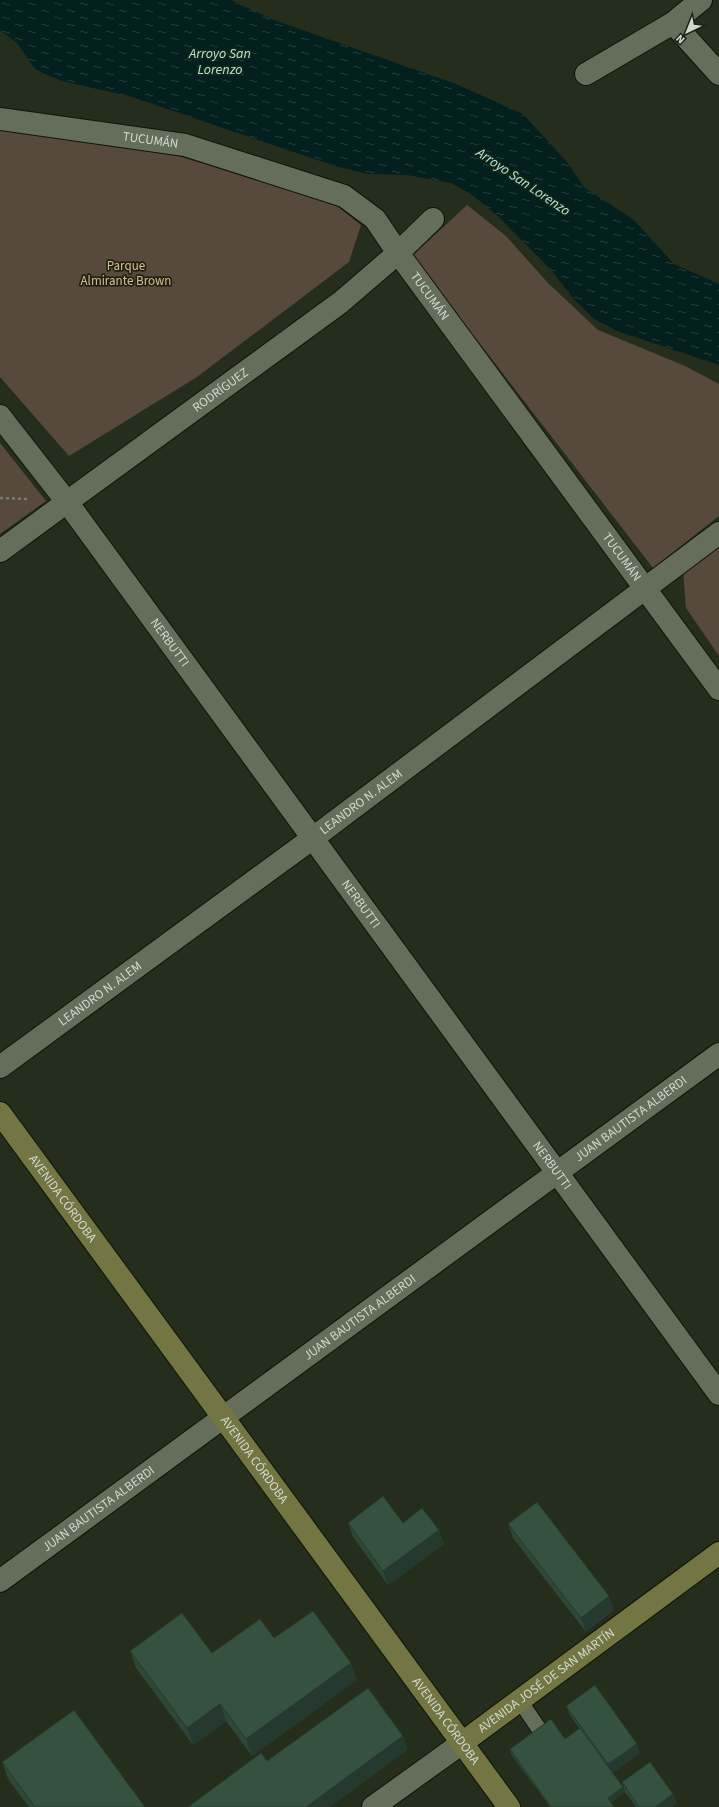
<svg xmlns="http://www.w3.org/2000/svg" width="719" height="1807" viewBox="0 0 719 1807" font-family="'Source Sans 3',sans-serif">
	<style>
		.park { fill: #574a3c }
		.water { fill: url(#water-ripples) }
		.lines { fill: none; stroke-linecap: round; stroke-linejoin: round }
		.service-casing { stroke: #0e1506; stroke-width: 17 }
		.minor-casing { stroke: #0e1506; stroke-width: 24 }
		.tertiary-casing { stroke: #0e1506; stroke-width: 24 }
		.secondary-casing { stroke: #0e1506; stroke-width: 24 }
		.path { stroke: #777e70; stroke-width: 2.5; stroke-dasharray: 3 3; stroke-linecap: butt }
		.service { stroke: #646e5a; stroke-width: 15 }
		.minor { stroke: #646e5a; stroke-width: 22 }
		.tertiary { stroke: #646e5a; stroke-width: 22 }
		.secondary { stroke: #737543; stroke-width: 22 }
		.wall { fill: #2e4738 }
		.shaded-wall { fill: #25392e }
		.building { fill: #355241; stroke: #25392e }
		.labels { text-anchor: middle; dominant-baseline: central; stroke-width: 3.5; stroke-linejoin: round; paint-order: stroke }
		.street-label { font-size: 13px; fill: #d3d9ce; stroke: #1b2313 }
		.park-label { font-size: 13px; fill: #e1b98d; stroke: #1b2313 }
		.water-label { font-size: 14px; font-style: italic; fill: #a1ece5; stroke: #1b2313 }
	</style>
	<defs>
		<pattern id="water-ripples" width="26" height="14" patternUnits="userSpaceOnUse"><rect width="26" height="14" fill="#03201e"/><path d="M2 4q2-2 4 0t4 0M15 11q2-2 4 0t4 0" fill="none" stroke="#27403e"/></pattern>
	</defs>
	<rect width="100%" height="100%" fill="#252d1c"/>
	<path class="park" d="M0,120L56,129L181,157L327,198L361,225L349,262L197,377L69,456L0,377Z
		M467,205L506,236L548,283L598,330L685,366L719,384V516L653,568L412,256Z
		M0,443L46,501L0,534Z
		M719,544V656L686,608L683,571Z"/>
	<path class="water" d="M0,0H231L274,20L456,84L523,114L567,162L584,187L634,220L674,264L719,284V365L617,331L594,319L573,298L551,270L499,217L471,194L451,183L407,175L367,174L335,166L132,97L62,81L45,74L35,69L17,43L0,30Z"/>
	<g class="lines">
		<defs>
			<path id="service" d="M520,1701L550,1745"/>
			<g id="minor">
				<path d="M673,23L719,74"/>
				<path d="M586,74L673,23L701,0"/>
				<path id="s1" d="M0,119L185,145L344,196L375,219L398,253L719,689"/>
				<path id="s2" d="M0,416L67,502L719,1394"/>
				<path id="s3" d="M0,551L341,302L398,253L433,219"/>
				<path id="s4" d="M0,1067L313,838L719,533"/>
				<path id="s5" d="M0,1581L719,1054"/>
			</g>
			<path id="tertiary" d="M373,1807L462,1743"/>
			<g id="secondary">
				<path id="s6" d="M0,1113L509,1807"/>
				<path id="s7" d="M462,1743L719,1553"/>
			</g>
		</defs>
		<use href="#service" class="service-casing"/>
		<use href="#minor" class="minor-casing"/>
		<use href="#tertiary" class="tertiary-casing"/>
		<use href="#secondary" class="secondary-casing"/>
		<path class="path" d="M0,498L27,499"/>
		<use href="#service" class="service"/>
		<use href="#minor" class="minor"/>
		<use href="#tertiary" class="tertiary"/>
		<use href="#secondary" class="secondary"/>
	</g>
	<path class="wall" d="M348,1523H403L439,1530L444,1544L388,1585L353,1537Z
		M508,1524L614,1610L586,1632L513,1538Z
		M274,1638L357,1680L252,1756L226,1721L193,1745L136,1668L130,1651L212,1653Z
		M566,1706L637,1744L640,1753L613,1773L625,1792L611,1803L614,1807H550L511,1754L510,1749L565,1739L579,1728L570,1715Z
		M2,1762L145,1807H29L8,1779Z
		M622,1782L673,1794L677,1803L672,1807H636L625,1792Z"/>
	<path class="shaded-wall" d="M439,1530L444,1544L388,1585L383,1571Z
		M609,1596L614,1610L586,1632L581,1618Z
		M351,1663L357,1680L252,1756L246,1739Z
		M220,1704L226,1721L193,1745L187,1728Z
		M403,1736L408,1750L330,1807H306Z
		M637,1744L640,1753L612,1774L608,1764Z
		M623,1787L625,1792L610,1803L608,1798Z
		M673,1794L677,1803L672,1807H655Z"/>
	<path class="building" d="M383,1496L403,1523L422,1508L439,1530L383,1571L348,1523Z
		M537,1502L609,1596L581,1618L508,1524Z
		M313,1611L351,1663L246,1739L220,1704L187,1728L130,1651L182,1613L212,1653L260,1619L274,1638Z
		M595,1685L637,1744L608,1764L566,1706Z
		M368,1688L403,1736L306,1807H188L261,1753L267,1761Z
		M74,1710L145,1807H35L2,1762Z
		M551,1719L565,1739L580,1728L623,1787L608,1798L614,1807H551L510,1749Z
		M650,1762L673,1794L655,1807H639L622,1782Z"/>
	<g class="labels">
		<g class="street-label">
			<text stroke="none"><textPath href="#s1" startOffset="152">TUCUMÁN</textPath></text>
			<text stroke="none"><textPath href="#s1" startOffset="487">TUCUMÁN</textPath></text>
			<text stroke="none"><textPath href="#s3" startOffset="273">RODRÍGUEZ</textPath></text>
			<text stroke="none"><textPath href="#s1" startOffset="811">TUCUMÁN</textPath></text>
			<text stroke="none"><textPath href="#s2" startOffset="283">NERBUTTI</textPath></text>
			<text stroke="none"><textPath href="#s4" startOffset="448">LEANDRO N. ALEM</textPath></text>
			<text stroke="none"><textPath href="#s2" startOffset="607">NERBUTTI</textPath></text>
			<text stroke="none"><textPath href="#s4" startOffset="124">LEANDRO N. ALEM</textPath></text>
			<text stroke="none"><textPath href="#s5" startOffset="782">JUAN BAUTISTA ALBERDI</textPath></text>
			<text stroke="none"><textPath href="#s2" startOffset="931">NERBUTTI</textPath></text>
			<text stroke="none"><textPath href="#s6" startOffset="106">AVENIDA CÓRDOBA</textPath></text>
			<text stroke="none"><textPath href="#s5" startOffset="446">JUAN BAUTISTA ALBERDI</textPath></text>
			<text stroke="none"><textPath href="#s6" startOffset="430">AVENIDA CÓRDOBA</textPath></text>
			<text stroke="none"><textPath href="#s5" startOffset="122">JUAN BAUTISTA ALBERDI</textPath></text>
			<text stroke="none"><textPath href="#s7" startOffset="105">AVENIDA JOSÉ DE SAN MARTÍN</textPath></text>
			<text stroke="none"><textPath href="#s6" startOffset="754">AVENIDA CÓRDOBA</textPath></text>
		</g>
		<g class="park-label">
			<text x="126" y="266">Parque<tspan x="126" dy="15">Almirante Brown</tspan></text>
		</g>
		<g class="water-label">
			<text x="220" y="54">Arroyo San<tspan x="220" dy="16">Lorenzo</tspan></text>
			<text transform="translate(523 182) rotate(34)">Arroyo San Lorenzo</text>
		</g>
	</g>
	<g transform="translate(687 32) rotate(223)" stroke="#1b2313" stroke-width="3" paint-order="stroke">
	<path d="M0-3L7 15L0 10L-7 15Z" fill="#d3d9ce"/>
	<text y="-6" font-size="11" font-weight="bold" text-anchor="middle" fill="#d3d9ce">N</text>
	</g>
</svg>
